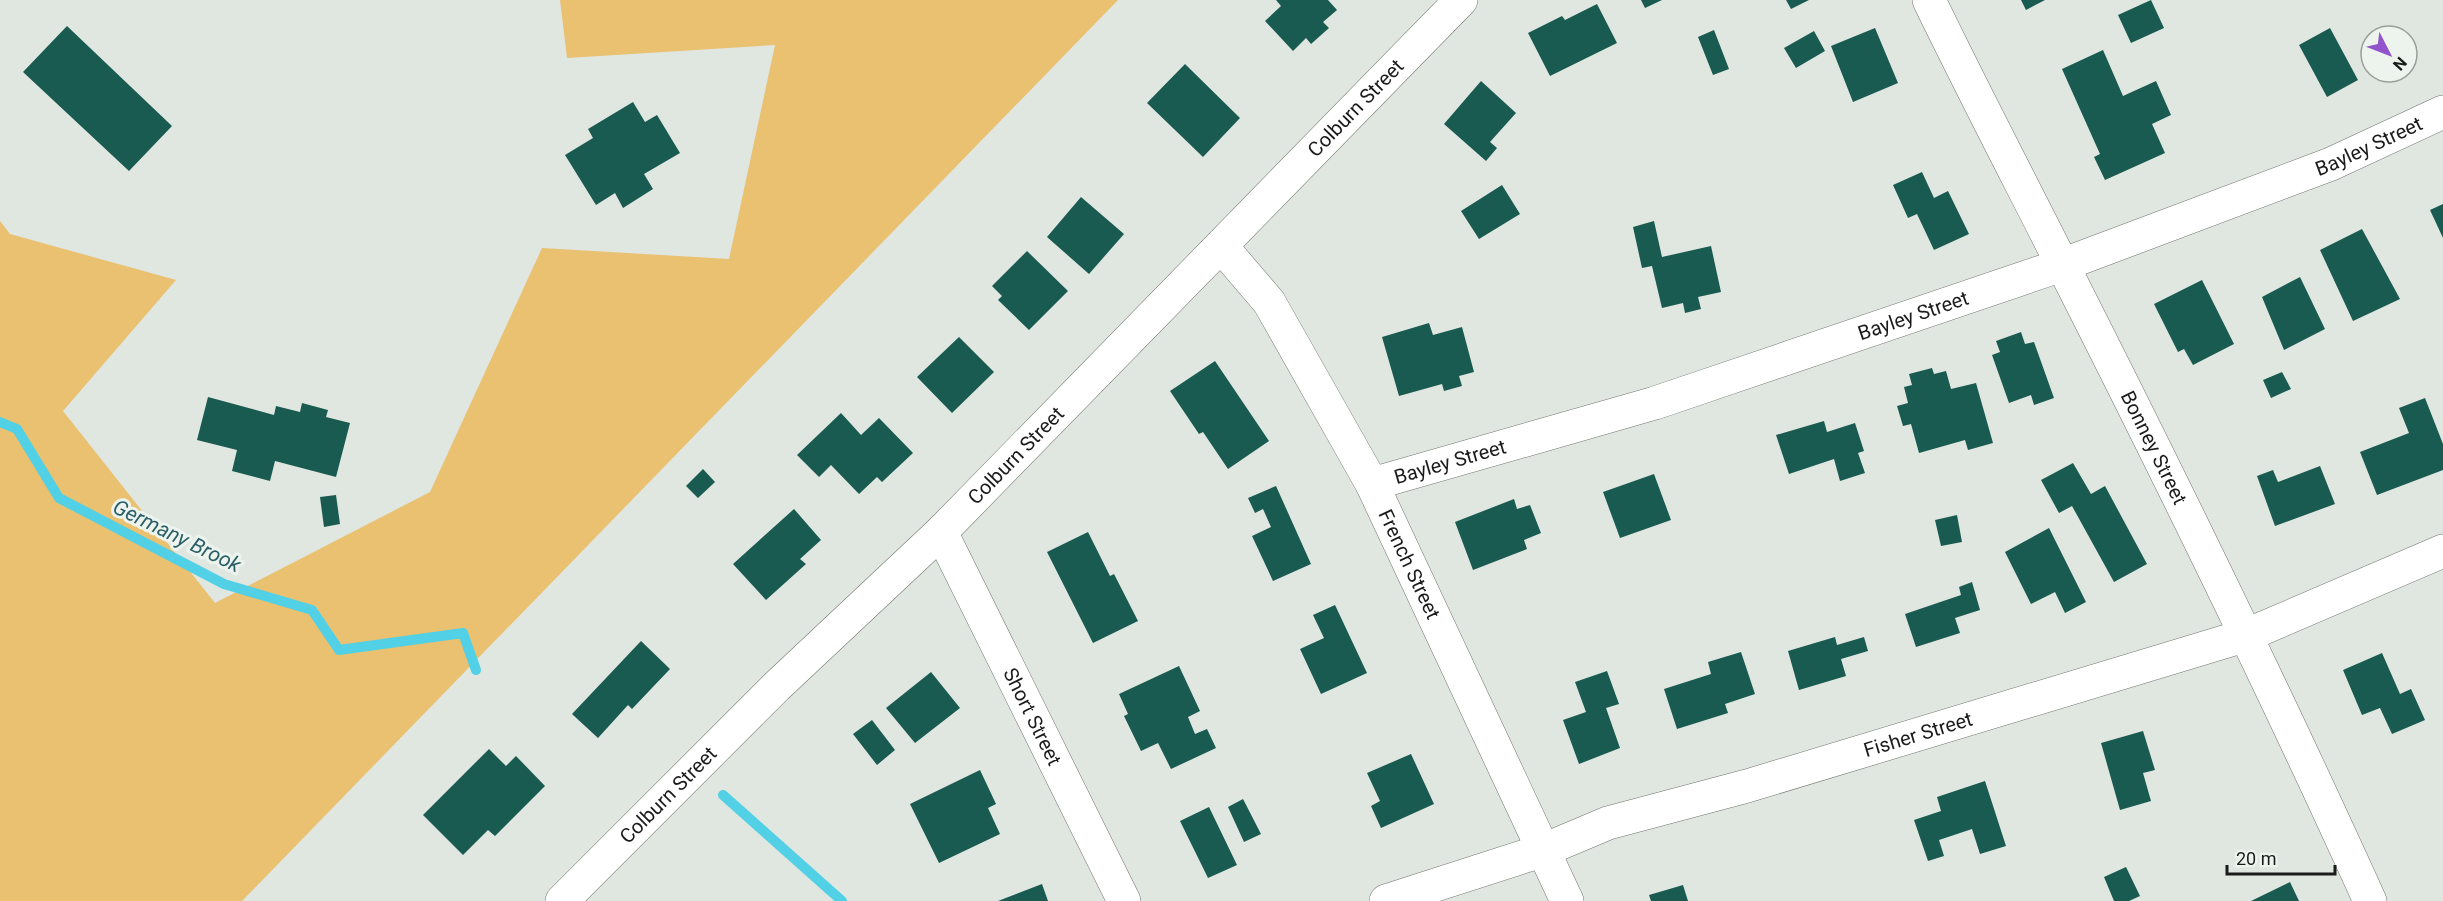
<svg xmlns="http://www.w3.org/2000/svg" width="2443" height="901" viewBox="0 0 2443 901" font-family="Roboto,sans-serif">
	<style>
		.green { fill: #e9c170 }
		.lines { fill: none; stroke-linecap: round; stroke-linejoin: round }
		.stream { stroke: #52d0e5; stroke-width: 10 }
		.building { fill: #195b50 }
		.minor-casing { stroke: #707670; stroke-width: 34 }
		.minor { stroke: #fff; stroke-width: 33 }
		.labels { text-anchor: middle; dominant-baseline: central; stroke-width: 6; stroke-linejoin: round; paint-order: stroke }
		.street-label { font-size: 20px; fill: #1a1c1a; stroke: #edf4ee }
		.water-label { font-size: 21px; font-style: italic; fill: #2b5f68; stroke: #edf4ee }
	</style>
	<rect width="100%" height="100%" fill="#e0e6e0"/>
	<path class="green" d="M560,0H1118L242,901H0V221L10,234L176,280L63,411L215,603L430,492L542,248L729,259L775,45L567,58Z"/>
	<g class="lines">
		<path class="stream" d="M0,422L17,429L59,498L224,584L312,610L339,650L463,633L476,670
			M723,795L842,901"/>
	</g>
	<path class="building" d="M1276,0H1328L1337,10L1323,22L1329,28L1311,44L1306,38L1293,51L1265,21L1281,6Z
		M1641,0H1662L1645,8Z
		M1786,0H1809L1791,9Z
		M2021,0H2045L2026,10Z
		M2151,0L2164,28L2131,43L2118,15Z
		M1597,4L1617,43L1550,76L1528,33L1562,16L1565,20Z
		M67,26L172,126L129,171L23,72Z
		M1875,28L1898,83L1853,102L1831,46Z
		M2330,28L2358,80L2327,97L2299,45Z
		M1714,30L1729,69L1713,75L1698,37Z
		M1814,31L1825,51L1796,68L1784,48Z
		M2103,50L2123,96L2156,81L2171,115L2152,124L2165,153L2105,180L2094,157L2100,154L2062,69Z
		M1185,64L1240,118L1203,157L1147,103Z
		M1481,81L1516,113L1490,142L1497,148L1486,161L1444,124Z
		M633,102L645,122L657,115L680,153L644,174L653,189L623,208L615,193L596,205L565,155L593,138L588,129Z
		M1922,172L1934,198L1948,191L1969,234L1934,250L1917,214L1908,218L1893,185Z
		M1502,185L1520,214L1479,239L1461,211Z
		M1081,197L1124,234L1089,274L1047,237Z
		M2443,204V238L2430,210Z
		M1654,221L1662,257L1711,246L1721,292L1698,297L1701,309L1685,313L1683,303L1662,308L1652,266L1642,268L1633,227Z
		M2362,229L2400,299L2353,321L2320,250Z
		M1027,251L1068,291L1029,330L998,300L1002,296L992,286Z
		M2300,277L2325,329L2284,350L2262,297Z
		M2202,280L2234,344L2193,365L2184,349L2178,352L2154,304Z
		M1429,323L1433,335L1462,327L1474,372L1459,376L1462,386L1444,391L1442,384L1399,396L1382,337Z
		M2021,332L2025,344L2034,342L2054,398L2034,405L2031,395L2009,403L1992,355L2000,352L1996,341Z
		M959,337L994,372L952,413L917,377Z
		M1215,361L1269,441L1228,469L1203,432L1199,434L1170,391Z
		M1932,368L1934,374L1946,371L1951,389L1976,383L1993,443L1968,450L1965,440L1919,453L1911,424L1903,426L1897,406L1908,403L1904,387L1912,385L1909,374Z
		M2282,372L2291,389L2271,398L2263,380Z
		M208,397L274,415L276,406L300,412L302,403L328,410L326,417L350,423L336,477L275,461L270,481L232,471L237,450L197,440Z
		M2425,398L2443,444V470L2377,495L2360,452L2409,433L2399,408Z
		M841,413L861,435L879,418L913,453L882,482L877,477L859,494L831,465L819,477L797,455Z
		M1824,421L1827,432L1855,423L1864,451L1858,453L1865,473L1840,481L1834,459L1789,474L1776,435Z
		M2073,463L2091,494L2105,486L2147,564L2114,582L2072,506L2059,513L2041,480Z
		M2320,466L2335,504L2275,526L2257,476L2273,470L2278,482Z
		M703,469L715,482L698,498L686,486Z
		M1654,474L1671,520L1620,538L1603,492Z
		M1276,486L1311,564L1273,581L1252,536L1271,527L1263,509L1255,513L1248,498Z
		M336,495L340,524L324,527L320,497Z
		M1514,499L1517,509L1530,505L1541,533L1524,540L1527,549L1473,570L1455,522Z
		M794,509L821,540L800,559L806,564L766,600L733,564Z
		M1957,515L1962,542L1941,546L1935,520Z
		M2049,528L2086,602L2065,613L2055,592L2031,604L2005,552Z
		M1088,532L1110,576L1114,574L1138,621L1093,643L1047,552Z
		M1972,582L1980,610L1955,618L1960,633L1916,647L1905,614L1961,595L1959,587Z
		M1335,605L1367,673L1321,694L1300,649L1324,638L1313,615Z
		M1835,637L1837,645L1864,637L1868,651L1841,659L1846,676L1799,690L1788,651Z
		M641,641L670,669L632,709L628,705L598,738L572,714Z
		M1741,652L1755,694L1725,704L1728,713L1677,729L1664,689L1711,674L1708,662Z
		M2382,653L2400,694L2411,689L2425,720L2392,734L2380,708L2362,715L2343,670Z
		M1179,666L1200,711L1188,717L1195,734L1207,729L1216,748L1171,769L1158,743L1141,751L1124,716L1128,714L1119,694Z
		M1607,671L1619,704L1606,708L1620,748L1579,764L1563,720L1586,712L1575,682Z
		M931,672L960,708L915,743L886,708Z
		M872,720L895,750L877,765L853,734Z
		M2143,731L2155,770L2143,773L2151,801L2120,810L2101,743Z
		M489,749L506,766L516,756L545,786L495,836L488,830L463,855L423,815Z
		M1411,754L1434,804L1381,828L1371,806L1380,801L1367,773Z
		M980,770L996,804L988,808L1000,834L939,863L910,804Z
		M1985,781L2006,846L1980,854L1972,829L1939,840L1944,856L1928,861L1914,820L1941,811L1937,797Z
		M1243,799L1261,834L1244,842L1228,807Z
		M1209,807L1237,865L1208,878L1180,821Z
		M2126,867L2140,896L2129,901H2114L2104,877Z
		M2290,882L2299,901H2251Z
		M1042,884L1048,901H998Z
		M1683,885L1688,901H1651L1649,895Z"/>
	<g class="lines">
		<defs>
			<g id="minor">
				<path id="s1" d="M1929,0C1972,89 2018,177 2063,266C2169,475 2273,687 2370,901"/>
				<path id="s2" d="M1222,247L1269,302L1372,484L1567,901"/>
				<path id="s3" d="M1372,484L1655,403L2062,265L2331,164L2443,112"/>
				<path id="s4" d="M941,532L1124,901"/>
				<path id="s5" d="M562,901L776,687L941,532L1461,0"/>
				<path id="s6" d="M1386,901L1544,850L1608,823L1747,786L2247,635L2443,551"/>
			</g>
		</defs>
		<use href="#minor" class="minor-casing"/>
		<use href="#minor" class="minor"/>
	</g>
	<g class="labels">
		<g class="street-label">
			<text stroke="none"><textPath href="#s5" startOffset="1122">Colburn Street</textPath></text>
			<text stroke="none"><textPath href="#s3" startOffset="1053">Bayley Street</textPath></text>
			<text stroke="none"><textPath href="#s3" startOffset="567">Bayley Street</textPath></text>
			<text stroke="none"><textPath href="#s1" startOffset="501">Bonney Street</textPath></text>
			<text stroke="none"><textPath href="#s5" startOffset="636">Colburn Street</textPath></text>
			<text stroke="none"><textPath href="#s3" startOffset="81">Bayley Street</textPath></text>
			<text stroke="none"><textPath href="#s2" startOffset="370">French Street</textPath></text>
			<text stroke="none"><textPath href="#s4" startOffset="206">Short Street</textPath></text>
			<text stroke="none"><textPath href="#s6" startOffset="558">Fisher Street</textPath></text>
			<text stroke="none"><textPath href="#s5" startOffset="150">Colburn Street</textPath></text>
		</g>
		<g class="water-label">
			<text transform="translate(177 536) rotate(26)">Germany Brook</text>
		</g>
	</g>
	<g transform="translate(2389 54) rotate(132)"><circle r="28" fill="#edf4ee" stroke="#999e99" stroke-width="1.5"/>
	<path d="M0-4.5L10 22L0 15L-10 22Z" fill="#9154ca"/>
	<text y="-9" font-size="16" font-weight="bold" text-anchor="middle" fill="#1a1c1a">N</text>
	</g>
	<path d="M2227 865v9h108v-9" fill="none" stroke="#1a1c1a" stroke-width="3"/>
	<text x="2236" y="865" font-size="18" fill="#1a1c1a" stroke="#edf4ee" stroke-width="4.5" paint-order="stroke">20 m</text>
</svg>
